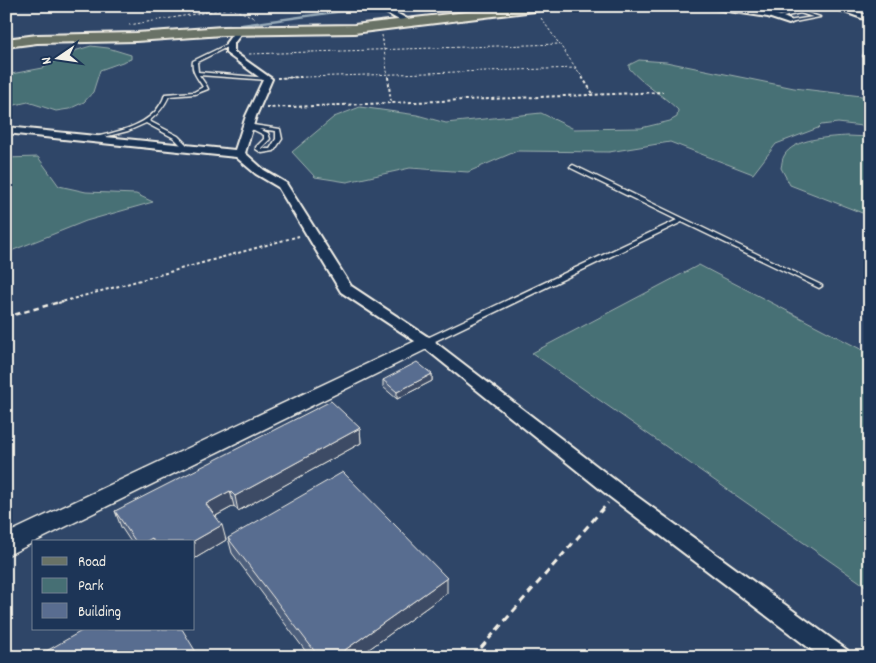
<svg xmlns="http://www.w3.org/2000/svg" width="876" height="663" viewBox="0 0 876 663" font-family="Dekko,sans-serif">
	<style>
		.green { fill: #466f74; stroke: #9db0ae }
		.lines { fill: none; stroke-linecap: round; stroke-linejoin: round }
		.stream { stroke: #98abb9; stroke-width: 2.5 }
		.service-casing { stroke: #f4f1e8; stroke-width: 3 }
		.minor-casing { stroke: #f4f1e8; stroke-width: 4 }
		.tertiary-casing { stroke: #f4f1e8; stroke-width: 3 }
		.secondary-casing { stroke: #f4f1e8; stroke-width: 4 }
		.primary-casing { stroke: #f4f1e8; stroke-width: 4 }
		.path-far3 { stroke: #f4f1e8; stroke-width: 1; stroke-dasharray: 2.5 2; stroke-linecap: butt }
		.path-far2 { stroke: #f4f1e8; stroke-width: 2; stroke-dasharray: 3 2.5; stroke-linecap: butt }
		.path-far1 { stroke: #f4f1e8; stroke-width: 2.5; stroke-dasharray: 5.5 4; stroke-linecap: butt }
		.path { stroke: #f4f1e8; stroke-width: 3; stroke-dasharray: 7 5; stroke-linecap: butt }
		.service { fill: #1d3557; fill-rule: evenodd }
		.minor { fill: #1d3557; fill-rule: evenodd }
		.tertiary { fill: #1d3557; fill-rule: evenodd }
		.secondary { fill: #1d3557; fill-rule: evenodd }
		.primary { fill: #697266; fill-rule: evenodd }
		.wall { fill: #4d5e7c; stroke: #f4f1e8 }
		.shaded-wall { fill: #3e4c65; stroke: #f4f1e8 }
		.building { fill: #596d90; stroke: #f4f1e8 }
	</style>
	<rect width="100%" height="100%" fill="#2f4668"/>
	<filter id="ink" filterUnits="userSpaceOnUse"><feTurbulence type="fractalNoise" baseFrequency=".02" numOctaves="2"/><feDisplacementMap in="SourceGraphic" scale="10" xChannelSelector="R" yChannelSelector="G"/><feConvolveMatrix kernelMatrix="1 2 1 2 8 2 1 2 1" color-interpolation-filters="sRGB"/></filter>
	<g filter="url(#ink)">
		<path class="green" d="M91,46L108,48L131,55V59L100,70L93,92L84,102L69,109L56,111L28,102L6,107V75L43,68L74,51Z
			M639,60L666,62L794,88L870,97V127L838,123L821,125L818,128L776,144L753,174L670,142L609,152L517,151L468,172L410,168L347,182L315,177L292,152L334,117L360,107L417,115L446,123L541,113L574,129L641,128L670,121L677,117L678,110C662,94 644,86 629,68V65Z
			M848,136L870,137V216L790,185L781,168C782,164 782,159 784,156C793,138 831,137 848,136Z
			M38,157L59,186L86,192L136,194L153,202L86,221L6,253V158Z
			M699,265L870,354V589L532,353Z"/>
		<g class="lines">
			<path class="stream" d="M221,28L378,6
				M6,37H29"/>
			<defs>
				<path id="service" d="M784,9L797,10L820,17L789,23L788,21L813,17L800,13L775,19L773,18L796,12C784,10 774,12 763,16L761,15L769,11Z
					M228,44L231,45L197,62L198,72L268,78L270,79L268,80L199,75L206,85L208,89L195,94L169,96C164,107 158,114 149,121L178,136L190,148V150H186L174,138L146,123L128,131L92,140V138C115,132 147,127 160,105C162,102 164,98 165,94L194,92L203,87C198,78 191,72 193,61Z
					M247,124L280,129L282,139L274,151L262,153L256,149V147L264,139V135L254,130L244,129V126ZM259,129L276,131V139L270,149H263L261,148L270,139L268,133Z
					M573,165L821,285L822,286L819,288L817,287L682,222L429,344H423L422,342L423,340L677,220L571,168L570,167Z"/>
				<path id="minor" d="M374,6H383L415,23L408,25Z
					M695,6C719,6 774,8 793,22L789,24L768,17Z
					M828,6H839L870,16V21Z
					M237,28L244,30L234,43V52L272,79L256,116L245,153L264,170L286,183L351,286L431,339L624,487L847,650L850,657H821L610,497L421,345L341,292L278,187L256,174L236,157L6,133V127L235,150L246,116L263,80L226,53V43Z"/>
				<path id="tertiary" d="M426,336L433,338L436,342L433,346L6,556V534Z"/>
				<path id="secondary" d="M870,51V59L864,56L866,52Z"/>
				<path id="primary" d="M519,6H556L551,9L354,33L223,35L136,41L37,43L6,47V39L37,35L136,33L223,27L354,25Z"/>
			</defs>
			<use href="#service" class="service-casing"/>
			<use href="#minor" class="minor-casing"/>
			<use href="#tertiary" class="tertiary-casing"/>
			<use href="#secondary" class="secondary-casing"/>
			<use href="#primary" class="primary-casing"/>
			<path class="path-far3" d="M221,6L247,14L255,19
				M6,8L17,6
				M541,18L583,78
				M129,25L226,9
				M382,35L388,78
				M249,54L559,44
				M277,78L576,68"/>
			<path class="path-far2" d="M388,77L391,103
				M582,77L594,95
				M277,78L301,77
				M266,108L663,92
				M58,303L299,236"/>
			<path class="path-far1" d="M6,317L63,301"/>
			<path class="path" d="M473,657L608,503"/>
			<use href="#service" class="service"/>
			<use href="#minor" class="minor"/>
			<use href="#tertiary" class="tertiary"/>
			<use href="#secondary" class="secondary"/>
			<use href="#primary" class="primary"/>
		</g>
		<path class="wall" d="M432,374V381L397,399L383,387V380Z
			M360,428L361,443L238,511L234,506L216,516L226,540L194,559V542H131L121,527L115,511Z
			M228,538L447,593L358,657H310L232,553Z"/>
		<path class="shaded-wall" d="M432,374V381L397,399V392Z
			M360,428L361,443L238,511L235,496Z
			M230,491L234,506L210,519L206,504Z
			M222,525L226,540L194,559V542H192Z
			M152,538L153,542H145Z
			M447,578V593L358,657H335Z"/>
		<path class="building" d="M417,362L432,374L397,392L383,380Z
			M331,401L360,428L235,496L230,491L206,504L222,525L192,542H154L152,538L145,542H136L115,511Z
			M343,472L447,578L335,657H319L228,538Z
			M85,629H182L199,657H36Z"/>
	</g>
	<rect width="876" height="663" fill="none" stroke="#1d3557" stroke-width="25"/>
	<rect x="12" y="12" width="851" height="638" fill="none" stroke="#f4f1e8" stroke-width="2" filter="url(#ink)"/>
	<rect x="32" y="540" width="162" height="90" fill="#1d3557" stroke="#738091"/>
	<rect x="42" y="557" width="25" height="8" fill="#697266" stroke="#738091"/>
	<text x="78" y="566" font-size="15" fill="#f4f1e8">Road</text>
	<rect x="42" y="578" width="25" height="15" fill="#466f74" stroke="#738091"/>
	<text x="78" y="590" font-size="15" fill="#f4f1e8">Park</text>
	<rect x="42" y="603" width="25" height="15" fill="#596d90" stroke="#738091"/>
	<text x="78" y="616" font-size="15" fill="#f4f1e8">Building</text>
	<g transform="translate(58 58) rotate(257)" stroke="#1d3557" stroke-width="4" paint-order="stroke">
	<path d="M0-4L9 19L0 12L-9 19Z" fill="#f4f1e8"/>
	<text y="-8" font-size="14" font-weight="bold" text-anchor="middle" fill="#f4f1e8">N</text>
	</g>
</svg>
